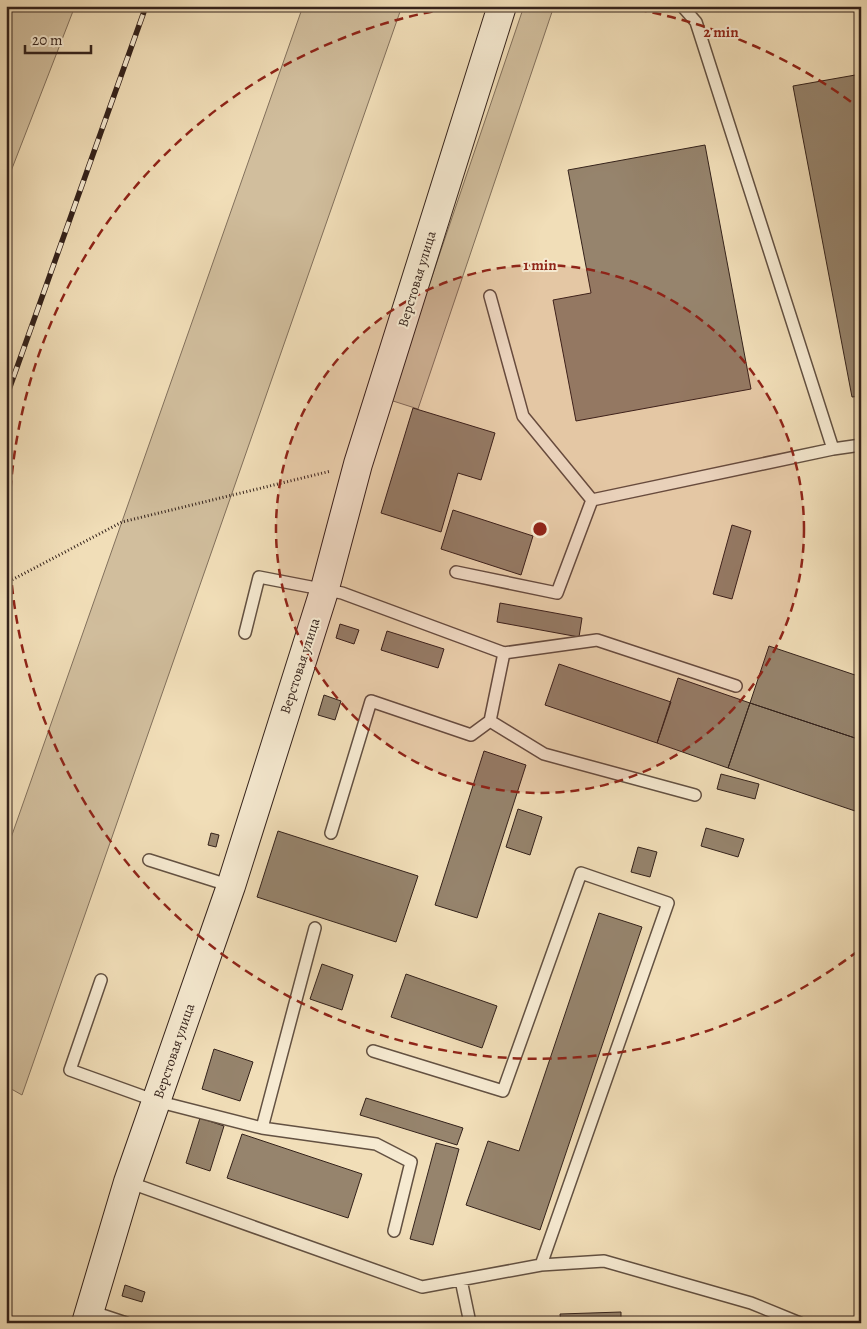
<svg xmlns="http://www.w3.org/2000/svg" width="867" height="1329" viewBox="0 0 867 1329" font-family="Alegreya,serif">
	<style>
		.green { fill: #d1be9d; stroke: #82705c }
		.building { fill: #96846d; stroke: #34221b }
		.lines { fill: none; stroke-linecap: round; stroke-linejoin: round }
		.lane-casing { stroke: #635142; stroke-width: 14 }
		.secondary-casing { stroke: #34221b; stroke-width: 30 }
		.path { stroke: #34221b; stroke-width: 3; stroke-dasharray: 1 2.5; stroke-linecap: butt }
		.lane { stroke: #f6ead1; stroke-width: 11 }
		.secondary { stroke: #f6ead1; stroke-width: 28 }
		.rail-casing { stroke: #34221b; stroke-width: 5.5 }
		.rail { stroke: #f6ead1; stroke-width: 4; stroke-dasharray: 11; stroke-linecap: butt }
		.ring { fill: none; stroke: #8f2418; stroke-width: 2.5; stroke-dasharray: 9 6 }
		.labels { text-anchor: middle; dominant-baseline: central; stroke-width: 4; stroke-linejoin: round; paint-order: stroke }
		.street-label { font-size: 14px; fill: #34221b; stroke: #f6ead1 }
		.centre { fill: #8f2418; stroke: #f6ead1; stroke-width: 2.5 }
		.ring-label { font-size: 15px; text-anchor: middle; font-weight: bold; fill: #8f2418; stroke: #f6ead1; stroke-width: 4; stroke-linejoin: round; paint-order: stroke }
	</style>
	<rect width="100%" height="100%" fill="#f1deb8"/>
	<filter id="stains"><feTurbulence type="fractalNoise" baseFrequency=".004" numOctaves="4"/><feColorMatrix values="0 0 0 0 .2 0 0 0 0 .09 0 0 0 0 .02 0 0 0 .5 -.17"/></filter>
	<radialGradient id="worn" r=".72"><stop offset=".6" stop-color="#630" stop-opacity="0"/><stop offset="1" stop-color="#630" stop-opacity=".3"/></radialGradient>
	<path class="green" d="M6,6H75L6,184Z
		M303,6H402L22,1095L6,1086V852Z
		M524,6H554L418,409L390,400Z"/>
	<path class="building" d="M861,74V396L852,397L793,86Z
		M705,145L751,389L576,421L553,300L591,293L568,170Z
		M413,408L495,433L481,480L458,473L441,532L381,513Z
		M453,510L533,536L521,575L441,549Z
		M732,525L751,531L732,599L713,594Z
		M500,603L582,618L579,637L497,622Z
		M340,624L359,630L354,644L336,638Z
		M387,631L444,649L438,668L381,650Z
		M769,646L861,677V740L750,703Z
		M559,664L671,702L657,743L545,705Z
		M678,678L750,703L728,768L657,743Z
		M324,695L341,701L335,720L318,715Z
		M750,703L861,740V813L728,768Z
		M484,751L526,765L477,918L435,905Z
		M721,774L759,784L755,799L717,789Z
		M518,809L542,817L530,855L506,847Z
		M706,828L744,839L738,857L701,846Z
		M278,831L418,876L396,942L257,897Z
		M211,833L219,835L216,847L208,845Z
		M638,847L657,852L650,877L631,872Z
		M599,913L642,927L540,1230L466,1205L488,1141L519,1151Z
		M322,964L353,975L342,1010L310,999Z
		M406,974L497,1006L482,1048L391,1017Z
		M214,1049L253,1062L240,1101L202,1089Z
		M366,1098L463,1128L457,1145L360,1115Z
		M200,1118L224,1126L210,1171L186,1163Z
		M242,1134L362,1174L348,1218L227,1178Z
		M436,1143L459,1149L433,1245L410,1239Z
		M125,1285L145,1292L142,1302L122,1296Z
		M621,1312V1323H561L560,1314Z"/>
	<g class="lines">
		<defs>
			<path id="lane" d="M490,296L523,416L592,500L833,449L696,22L682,6
				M833,449L861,445
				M456,572L557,593L592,500
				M245,633L259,577L342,593L504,653L597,640L736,686
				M490,721L544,754L695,795
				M331,833L371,701L471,735L490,721L504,653
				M149,860L231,886
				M101,980L70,1070L156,1101L262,1128L376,1144L411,1162L394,1231
				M373,1051L503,1091L581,873L668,903L541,1265
				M262,1128L315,928
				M128,1182L422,1287L541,1265L604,1261L751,1303L800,1323
				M461,1280L470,1323
				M90,1311L126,1323"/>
			<path id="secondary" d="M86,1323L128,1182L231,886L325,588L358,464L502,6"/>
		</defs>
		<use href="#lane" class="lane-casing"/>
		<use href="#secondary" class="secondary-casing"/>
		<path class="path" d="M6,583L122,522L331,471"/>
		<use href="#lane" class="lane"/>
		<use href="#secondary" class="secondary"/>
		<defs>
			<path id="rail" d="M6,398L146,6"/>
		</defs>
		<use href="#rail" class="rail-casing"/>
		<use href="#rail" class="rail"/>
	</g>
	<circle cx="540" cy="529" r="264" fill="#8f2418" fill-opacity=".12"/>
	<g class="ring">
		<circle cx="540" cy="529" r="264"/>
		<path d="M858 951A529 529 0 1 1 457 7M623 7A529 529 0 0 1 858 107"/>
	</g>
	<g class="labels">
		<g class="street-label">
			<text transform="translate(417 279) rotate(-73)">Верстовая улица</text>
			<text transform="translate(300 666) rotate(-72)">Верстовая улица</text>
			<text transform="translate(174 1051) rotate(-71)">Верстовая улица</text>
		</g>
	</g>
	<circle cx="540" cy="529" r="8" class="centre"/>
	<g class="ring-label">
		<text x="721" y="37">2 min</text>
		<text x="540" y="270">1 min</text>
	</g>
	<rect width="867" height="1329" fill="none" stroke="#f1deb8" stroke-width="25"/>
	<rect x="8" y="8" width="852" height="1314" fill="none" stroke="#34221b" stroke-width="2.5"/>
	<rect x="12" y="12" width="842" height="1304" fill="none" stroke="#34221b"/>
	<path d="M25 45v8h66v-8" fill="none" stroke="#34221b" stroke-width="2.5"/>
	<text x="32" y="45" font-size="15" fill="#34221b" stroke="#f6ead1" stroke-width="4" paint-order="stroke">20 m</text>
	<rect width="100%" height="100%" filter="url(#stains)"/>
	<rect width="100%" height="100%" fill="url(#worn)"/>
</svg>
